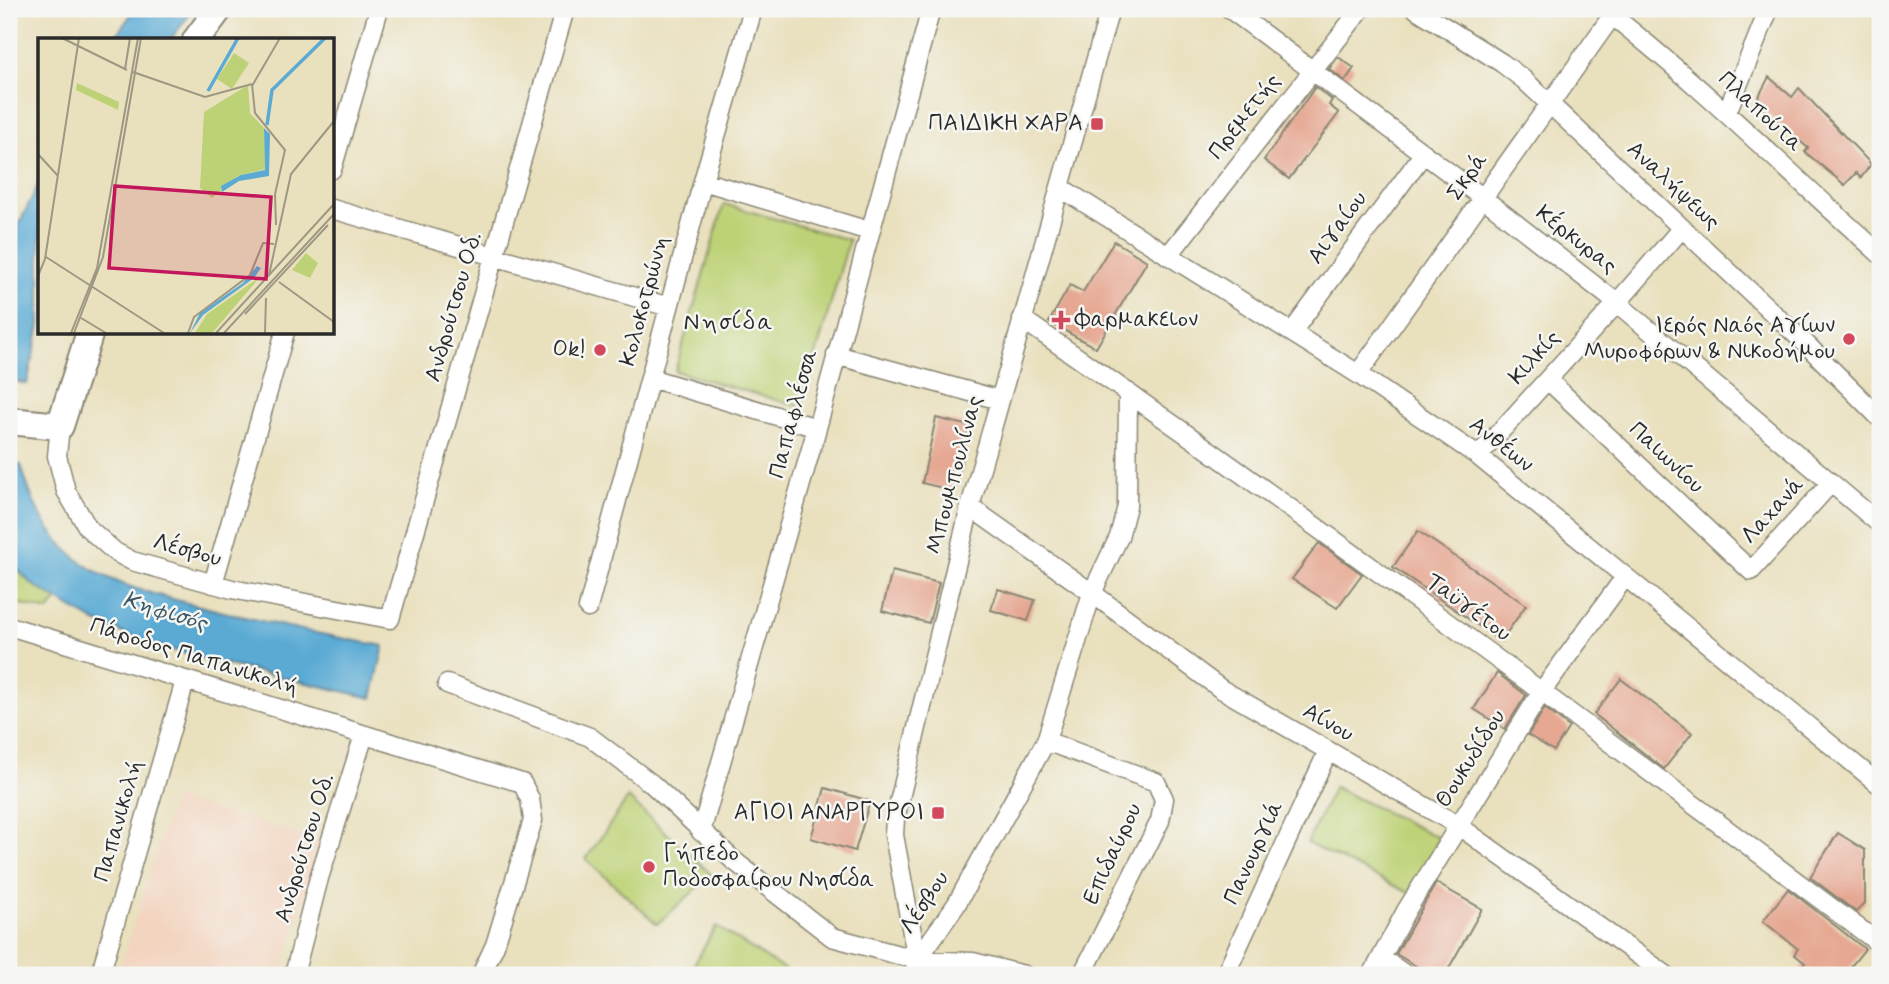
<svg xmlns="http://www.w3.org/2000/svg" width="1889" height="984" viewBox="0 0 1889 984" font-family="Mynerve,sans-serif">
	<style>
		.built { fill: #f3d4bf }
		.green { fill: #bdd276; stroke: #747e50; stroke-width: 2 }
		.water { fill: #5aaad4; stroke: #426a80; stroke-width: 2 }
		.building { fill: #e6a893 }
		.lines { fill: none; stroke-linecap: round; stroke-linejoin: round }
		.street-casing { stroke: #8a8674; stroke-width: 21 }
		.secondary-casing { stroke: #8a8674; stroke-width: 30 }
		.street { stroke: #fff; stroke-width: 18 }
		.secondary { stroke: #fff; stroke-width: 26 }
		.poi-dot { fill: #d1495b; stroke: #f6f6f2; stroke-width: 2.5 }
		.labels { text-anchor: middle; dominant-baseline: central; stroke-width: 5; stroke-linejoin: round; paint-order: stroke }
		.street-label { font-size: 23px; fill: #2b2b2b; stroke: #f6f6f2 }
		.poi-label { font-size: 23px; fill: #2b2b2b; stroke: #f6f6f2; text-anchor: end }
		.neighbourhood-label { font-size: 24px; letter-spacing: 2px; fill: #2b2b2b; stroke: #f6f6f2 }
		.water-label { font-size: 24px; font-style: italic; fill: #3b5766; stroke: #f6f6f2 }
		.inset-river { fill: none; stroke: #5aaad4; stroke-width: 3.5 }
		.inset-road { fill: none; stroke: #9d9883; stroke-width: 2 }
		.view { fill: #c2185b; fill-opacity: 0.15; stroke: #c2185b; stroke-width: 3.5 }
		.inset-edge { fill: none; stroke: #2b2b2b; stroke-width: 3.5 }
	</style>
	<rect width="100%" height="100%" fill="#f6f6f2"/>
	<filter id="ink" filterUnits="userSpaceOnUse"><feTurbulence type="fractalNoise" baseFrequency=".0143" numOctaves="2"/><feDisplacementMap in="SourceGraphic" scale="14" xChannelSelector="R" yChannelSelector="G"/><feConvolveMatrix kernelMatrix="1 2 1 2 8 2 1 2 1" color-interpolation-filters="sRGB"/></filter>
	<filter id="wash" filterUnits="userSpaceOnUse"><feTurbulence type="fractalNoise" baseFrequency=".00686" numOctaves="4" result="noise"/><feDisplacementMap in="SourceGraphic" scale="28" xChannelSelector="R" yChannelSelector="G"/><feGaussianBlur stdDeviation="1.57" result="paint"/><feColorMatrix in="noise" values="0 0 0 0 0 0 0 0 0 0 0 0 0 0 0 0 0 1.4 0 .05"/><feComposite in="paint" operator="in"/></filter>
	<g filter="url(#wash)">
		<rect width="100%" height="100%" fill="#e9e0bd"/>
		<path class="built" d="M174,798L322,841L280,975H118Z"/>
		<path class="green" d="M724,204L849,240L801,407L675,371Z
			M9,561L32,584L58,600L48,611L9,601Z
			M1334,787L1439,838L1411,894L1307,843Z
			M628,798L712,875L657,924L586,859Z
			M716,926L788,972L800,975H688Z"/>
		<path class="water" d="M135,9H194L170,40H113Z
			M40,181V325L27,384L9,380V257L18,226Z
			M9,461L21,465C32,504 45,532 77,559C110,585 157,595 196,605C258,621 321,635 384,646L372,698L216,662L147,643L96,622L58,600L32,584L9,561Z"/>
		<g id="blocks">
			<path class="building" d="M1338,57L1354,68L1345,81L1329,69Z
				M1769,77L1792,97L1799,88L1871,164L1861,178L1856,173L1845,185L1805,152L1808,148L1755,103Z
				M1315,87L1332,100L1329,105L1339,113L1289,179L1264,160Z
				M1114,241L1147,261L1096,348L1049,322L1070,285L1083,292Z
				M936,418L970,426L955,491L922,483Z
				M1418,531L1526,605L1501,641L1393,567Z
				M1319,543L1362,574L1337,608L1292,579Z
				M892,571L939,583L929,623L882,611Z
				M998,589L1035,600L1028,621L991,610Z
				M1497,673L1526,695L1505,729L1474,709Z
				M1621,679L1692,733L1664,769L1594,714Z
				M1545,708L1569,727L1554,751L1528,735Z
				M825,788L870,801L855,851L811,838Z
				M1838,833L1865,850V903L1856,912L1810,877Z
				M1436,883L1482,909L1445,975H1431L1396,954Z
				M1788,889L1865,949L1844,975H1797L1805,963L1794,954L1798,949L1763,921Z"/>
		</g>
	</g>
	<g filter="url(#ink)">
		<use href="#blocks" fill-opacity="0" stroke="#8a8674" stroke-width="2"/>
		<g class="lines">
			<defs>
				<path id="street" d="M1230,9L1483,198L1617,303L1880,524
					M1416,9L1502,63L1523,79L1806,344L1880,418
					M1604,9C1701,85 1788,172 1880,254
					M1727,112L1769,9
					M332,169L379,9
					M703,181L869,231
					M1061,188L1358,374L1478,456L1880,785
					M332,209L669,307
					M1168,256L1361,9
					M1022,319C1313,520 1597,732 1880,944
					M1292,332L1424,153
					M836,355L1000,400
					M1358,374L1617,9
					M650,378L817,428
					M1548,380L1751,571L1831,483
					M60,426L57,456L66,491L88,528L115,552L132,561L232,589L390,619L565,9
					M1478,456L1617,303L1682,228
					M970,507L1092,593L1221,689L1459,826L1666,975
					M213,584L285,332
					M588,608L703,181L753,9
					M9,626L522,783L530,799L533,820L495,945L481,975
					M447,684L590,737L652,784L733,860L832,937L917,960L973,962L1024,975
					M1046,741L1156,782L1164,799L1160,821L1082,975
					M701,832L817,428L931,9
					M1381,958L1406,975
					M917,960L956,905L1046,741L1092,593L1119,537L1127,506L1128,392
					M100,975L185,681
					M294,975L319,878L364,735
					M914,975L917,960L894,835L895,819L970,507L1110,9
					M1225,975L1328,751
					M1372,975L1406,911L1542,691L1625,577"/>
				<path id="secondary" d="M196,40L219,9
					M9,421L60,426L90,332"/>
			</defs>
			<use href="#street" class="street-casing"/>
			<use href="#secondary" class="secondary-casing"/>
			<use href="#street" class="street"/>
			<use href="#secondary" class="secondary"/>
		</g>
	</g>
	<g class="poi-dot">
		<rect x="1090" y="117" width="14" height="14" rx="3.5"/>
		<path d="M1057.5 309.5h7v7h7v7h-7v7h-7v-7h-7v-7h7z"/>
		<circle cx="1849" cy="339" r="7"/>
		<circle cx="600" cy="350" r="7"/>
		<rect x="931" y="806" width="14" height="14" rx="3.5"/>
		<circle cx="649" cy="867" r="7"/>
	</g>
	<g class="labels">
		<g class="street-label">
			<text transform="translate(1760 112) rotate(43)">Πλαπούτα</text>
			<text transform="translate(1245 117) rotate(-52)">Πρεμετής</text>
			<text transform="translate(1468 177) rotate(-55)">Σκρά</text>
			<text transform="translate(1673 186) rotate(43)">Αναλήψεως</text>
			<text transform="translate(1338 228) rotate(-54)">Αιγαίου</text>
			<text transform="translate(1576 240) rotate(38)">Κέρκυρας</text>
			<text transform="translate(645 301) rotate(-75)">Κολοκοτρώνη</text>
			<text transform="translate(454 307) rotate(-74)">Ανδρούτσου Οδ.</text>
			<text transform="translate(1535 358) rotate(-48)">Κιλκίς</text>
			<text transform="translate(794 414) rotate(-75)">Παπαφλέσσα</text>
			<text transform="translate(1501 445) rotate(38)">Ανθέων</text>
			<text transform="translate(1666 458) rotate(43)">Παιωνίου</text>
			<text transform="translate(955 475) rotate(-75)">Μπουμπουλίνας</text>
			<text transform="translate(1773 511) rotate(-48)">Λαχανά</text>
			<text transform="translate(187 551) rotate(15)">Λέσβου</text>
			<text transform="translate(1468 608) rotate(36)">Ταϋγέτου</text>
			<text transform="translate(194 657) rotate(17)">Πάροδος Παπανικολή</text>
			<text transform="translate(1328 723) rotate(30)">Αίνου</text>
			<text transform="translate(1471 759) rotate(-58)">Θουκυδίδου</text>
			<text transform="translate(119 821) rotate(-74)">Παπανικολή</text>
			<text transform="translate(305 848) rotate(-73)">Ανδρούτσου Οδ.</text>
			<text transform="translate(1254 853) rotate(-65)">Πανουργιά</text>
			<text transform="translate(1113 854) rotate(-65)">Επιδαύρου</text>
			<text transform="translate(925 903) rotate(-57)">Λέσβου</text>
		</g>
		<g class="poi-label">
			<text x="1083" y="124">ΠΑΙΔΙΚΗ ΧΑΡΑ</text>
			<text x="1075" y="320" text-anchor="start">Φαρμακειον</text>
			<text x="1835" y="326">Ιερός Ναός Αγίων<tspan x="1835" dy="26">Μυροφόρων &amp; Νικοδήμου</tspan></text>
			<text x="586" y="350">Ok!</text>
			<text x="924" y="813">ΑΓΙΟΙ ΑΝΑΡΓΥΡΟΙ</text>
			<text x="663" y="854" text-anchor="start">Γήπεδο<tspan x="663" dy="26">Ποδοσφαίρου Νησίδα</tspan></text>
		</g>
		<g class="neighbourhood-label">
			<text x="729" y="322">Νησίδα</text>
		</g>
		<g class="water-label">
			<text transform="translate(165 612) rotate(17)">Κηφισός</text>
		</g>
	</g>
	<g transform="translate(38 38)">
		<rect width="296" height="296" fill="#e9e0bd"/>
		<path d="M196,15L211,25L194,51L179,41ZM39,45L81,64L80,72L38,52ZM210,47L212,75L226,90L227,131L200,138L174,160L162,150L166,74ZM268,215L280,225L272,240L254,232ZM222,239L174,295H157L169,276Z" fill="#bdd276"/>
		<path d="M226,90L232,96L231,138L201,143L184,154L183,148L203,137L227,132ZM219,228L223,230L216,240L165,277L152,295L162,275L205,245Z" fill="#5aaad4"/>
		<path class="inset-river" d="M170,53L200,0M229,87L234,52L287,0"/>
		<path class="inset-road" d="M24,0L89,32M87,31L92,0M95,34L167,59L214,46M214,46L217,75L247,112L237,156L238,187M214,48L242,0M0,116L20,138M8,219L126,295M231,237L253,136L296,83M0,238L7,221L41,0M241,244L296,284M207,276L290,187M43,280L68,295M33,295L59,230L100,0M36,295L65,219L103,0M150,295L156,279L212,237L225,205L236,206M178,295L296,166M186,295L296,176M227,295L228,260"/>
		<path class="view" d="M77,148L233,159L228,241L71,230Z"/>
		<rect width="296" height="296" class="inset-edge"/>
	</g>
	<rect width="1889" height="984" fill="none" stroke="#f6f6f2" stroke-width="35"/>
</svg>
